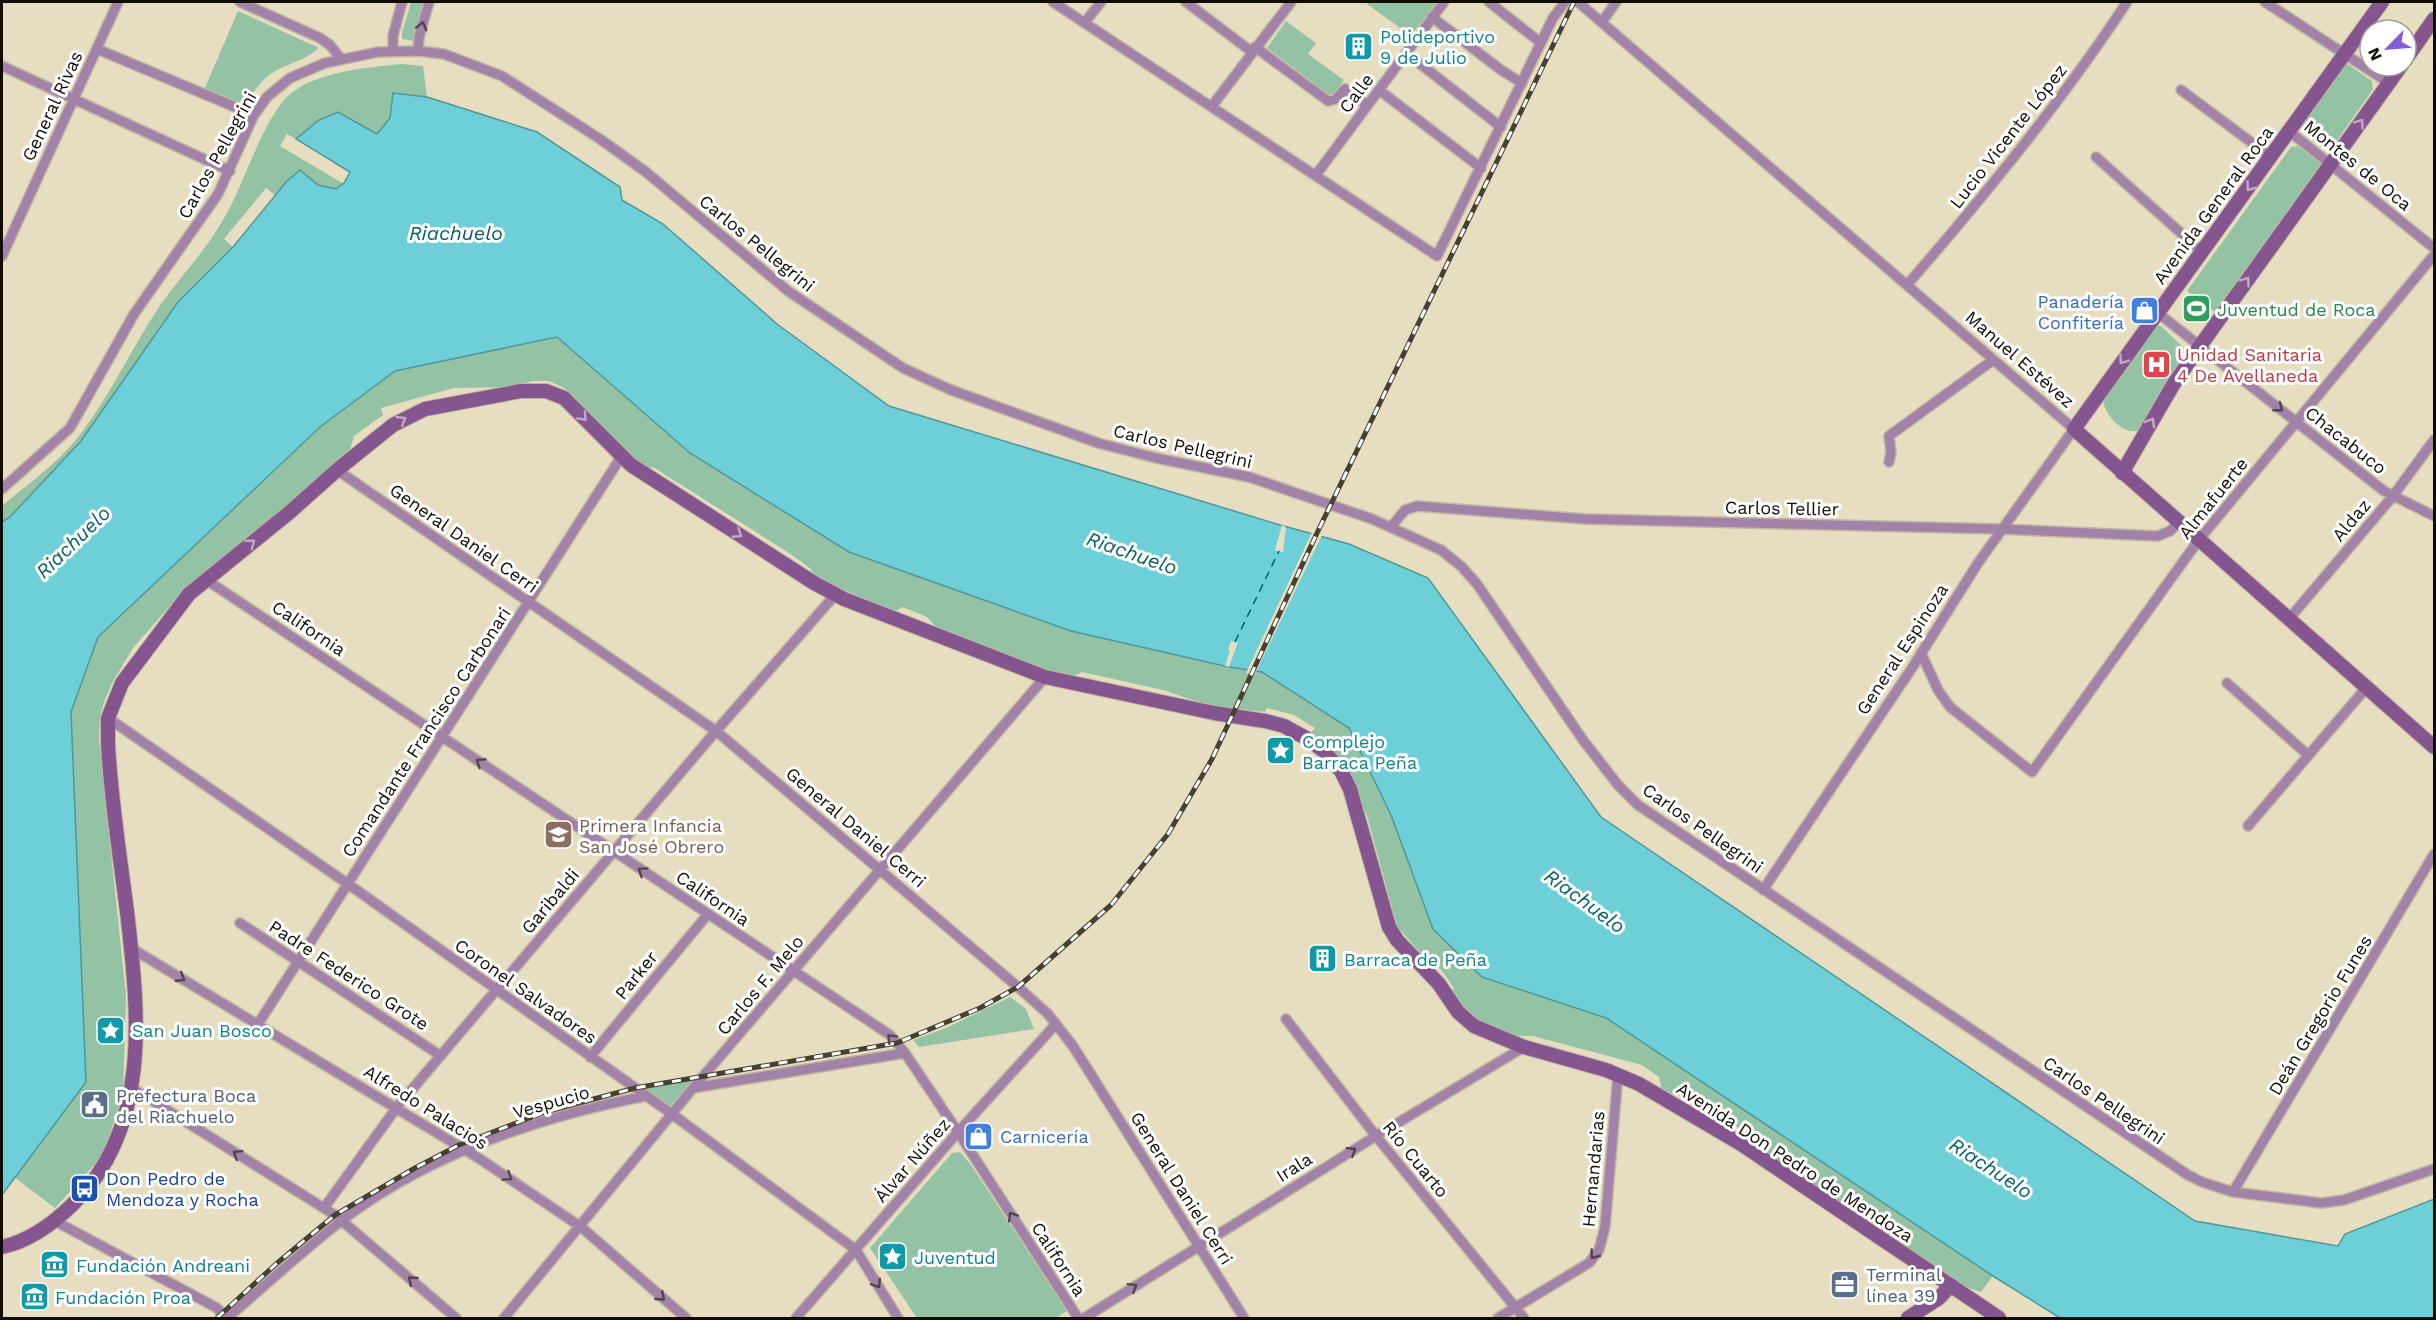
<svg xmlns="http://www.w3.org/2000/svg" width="2436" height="1320" viewBox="0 0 2436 1320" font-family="'Work Sans',sans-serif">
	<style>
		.green { fill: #94c2a4 }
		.water { fill: #6dd0d9; stroke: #519699; stroke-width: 1.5 }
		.pier { fill: #e7dec1 }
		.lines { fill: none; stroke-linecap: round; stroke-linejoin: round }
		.ferry { stroke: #045f66; stroke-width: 1.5; stroke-dasharray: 8 6; stroke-linecap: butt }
		.minor-casing { stroke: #c0b89f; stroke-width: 12 }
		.secondary-casing { stroke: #c0b89f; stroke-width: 16 }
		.minor { stroke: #a382aa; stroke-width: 9 }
		.secondary { stroke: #85558f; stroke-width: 14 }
		.rail-casing { stroke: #454032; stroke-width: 5 }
		.rail { stroke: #fff; stroke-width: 3; stroke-dasharray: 9; stroke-linecap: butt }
		.oneway { stroke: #53424f }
		.oneway2 { stroke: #c2aac7 }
		.labels { text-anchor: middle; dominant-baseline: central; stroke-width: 6; stroke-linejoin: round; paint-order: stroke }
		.culture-label { font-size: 18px; fill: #0d838f; stroke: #fff; text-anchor: start }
		.street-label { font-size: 18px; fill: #110d05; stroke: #fff }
		.shop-label { font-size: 18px; fill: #366cbe; stroke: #fff; text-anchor: end }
		.leisure-label { font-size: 18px; fill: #27864d; stroke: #fff; text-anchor: start }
		.health-label { font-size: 18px; fill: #be3a42; stroke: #fff; text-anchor: start }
		.education-label { font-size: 18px; fill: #785e54; stroke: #fff; text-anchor: start }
		.service-label { font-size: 18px; fill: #4e5e75; stroke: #fff; text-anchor: start }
		.transit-label { font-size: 18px; fill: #164399; stroke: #fff; text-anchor: start }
		.water-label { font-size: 20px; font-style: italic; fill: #045f66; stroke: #fff }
	</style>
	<rect width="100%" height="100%" fill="#e7dec1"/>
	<path class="green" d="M411,2H426L414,41L402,39V33Z
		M1369,2H1437L1411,36L1367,4Z
		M238,11L319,48C307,59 291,63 277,70C262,78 253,92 245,106L204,90Z
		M1286,21L1316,43L1308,54L1344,80L1332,97L1267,48Z
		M2346,63L2372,81L2373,89L2331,149L2325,150L2301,131L2300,124Z
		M402,64L423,66L427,97L393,93L390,118L377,134L338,112L319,120L296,139L287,134L280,146L344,184L336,189L287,181L276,196L266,188L224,239L233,247L178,302L81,441L10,517L2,522V506C29,483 61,461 82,432C112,392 133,345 161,304C181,276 206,250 223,220C244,186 262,120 289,95C315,72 368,67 402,64Z
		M2298,146L2321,164L2319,174L2216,313L2187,291L2291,147Z
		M2156,326H2161L2184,348L2183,354L2145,427C2128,441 2105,417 2103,400Z
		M557,337L690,453L849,552L1071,631L1229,667L1262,672L1349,728L1391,815L1482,977L1606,1018L1993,1276L1981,1292L1961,1285L1756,1146L1758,1141L1687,1093L1677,1096L1662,1090L1659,1077L1642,1065L1533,1036H1506L1481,1025L1461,1010L1451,992L1454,988C1446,977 1438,961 1424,957L1397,926L1367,816L1354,787L1311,733L1315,728L1294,715L1267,708L1265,712L1207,705L1163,690L1082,672L1073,677L1040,669L938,629L927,617L903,607L895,611L814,578L811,569L792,555L653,467L645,469L624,452L564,388L549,381H532L512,387L454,388L381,408L383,415L354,436L350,450L309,488L186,588L133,648L112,683L104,702L100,716L99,739L126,996L123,1094L103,1155L55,1208L14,1177L86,1082L71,712L98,637L320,427L395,371Z
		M1010,997L1026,1009L1034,1029L919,1047L913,1040L946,1028Z
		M706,1075L672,1114L635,1088Z
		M960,1152L971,1165L1067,1311L1056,1318H917L870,1248L952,1153Z"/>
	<path class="water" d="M393,93L427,97L537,132L620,187L622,200L663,224L777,324L889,406L1280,525L1349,544L1428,578L1601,817L2195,1221L2338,1246L2345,1234L2434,1199V1318H2060L1993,1276L1606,1018L1482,977L1433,929L1391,815L1349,728L1262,672L1229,667L1071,631L849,552L690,453L557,337L395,371L320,427L98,637L71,712L86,1082L2,1195V522L10,517L81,441L178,302L233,247L287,181L300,170L318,185L336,189L344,183L350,172L296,139L319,120L338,112L377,134L390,118Z"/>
	<path class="pier" d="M1282,525L1286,527L1283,552L1275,550Z
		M1312,532L1322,535L1255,674L1246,673Z
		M1231,641L1238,642L1229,667L1225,666L1230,651L1228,650Z"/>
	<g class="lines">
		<path class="ferry" d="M1235,642L1279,551"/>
		<defs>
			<path id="minor" d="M240,2L320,38L330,45L341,59
				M1053,2L1437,256L1553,18L1565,2
				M1186,2L1252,52
				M1489,2L1541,43
				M1578,2L2074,429L1978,563L1912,668L1763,890
				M2265,2L2389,83
				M1432,17L1501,70L1522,83
				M1085,22L1101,2
				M1602,22L1616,2
				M1255,47L1328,101L1336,99L1345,89L1367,105
				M97,49L254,115
				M393,50V36L402,2
				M418,51L419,37L429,2
				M1406,53L1501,127
				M2,66L230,171
				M1379,90L1481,168
				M2181,90L2271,157
				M1212,106L1291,2
				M2289,131L2434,248
				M2096,157L2201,251
				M1316,175L1444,2
				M2,256L118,2
				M1907,285C1985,195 2062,101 2127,2
				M2158,313L2384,491L2434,516
				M1889,462L1891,452L1889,436L1993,360
				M337,470L716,731L1018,987L1048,1014L1073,1046L1244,1318
				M2,489L70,428L134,314L218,194L254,115L267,97L290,78L325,63L378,52L418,51L444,54L502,76L600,139L646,172L788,291L903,368L951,390L1098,443L1156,458L1249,477L1372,519L1441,550L1462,567L1477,584L1583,740L1618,785L1638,805L2188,1175L2202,1182L2233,1192L2321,1203L2344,1200L2434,1169
				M1391,527L1405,510L1417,506L1585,519L2000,529L2158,536L2170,531L2178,523
				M205,579L890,1035L905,1053L958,1132L1078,1318
				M2289,619L2393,496L2434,440
				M1921,653L1938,690L1950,707L2032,772L2198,541L2434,255
				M2227,683L2308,755
				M108,718L348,884L672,1114L856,1250L898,1318
				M2248,826L2366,688
				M240,923L441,1056
				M131,948L480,1159L581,1227L686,1318
				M1286,1019L1376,1136L1524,1318
				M258,1024L621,457
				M590,1057L707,915
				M132,1088L335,1215L456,1318
				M693,1088L905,1053
				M2233,1192L2434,854
				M324,1208L397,1107L716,731L835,595
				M55,1221L217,1308L226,1318
				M227,1318C265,1286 302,1251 341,1221C430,1153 538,1117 646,1096
				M504,1318L693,1088L1045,677
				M796,1318L958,1132L1056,1024
				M1084,1318L1376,1136L1524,1047
				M1498,1318L1589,1263L1599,1250L1605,1227L1618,1074"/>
			<path id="secondary" d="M2382,2L2074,429L2434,747
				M2406,59L2434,19
				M2122,473L2173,385L2200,346L2401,66
				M2,1247C29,1241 54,1223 74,1203C150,1128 139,1017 128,920C121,862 111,803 108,744V718L122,683L189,594L291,511L337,470L393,425L425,409L521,391H546L564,398L631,465L814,583L844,599L1045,677L1214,713L1265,721L1284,726L1306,738L1324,751L1341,771L1350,789L1389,927L1397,940L1439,984L1458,1012L1474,1026L1524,1047L1606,1070L1639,1084L1741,1144L1999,1318
				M1908,1318L1939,1298L1950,1286"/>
		</defs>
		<use href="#minor" class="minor-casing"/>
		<use href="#secondary" class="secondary-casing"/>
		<use href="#minor" class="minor"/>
		<use href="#secondary" class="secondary"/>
		<defs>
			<path id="rail" d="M217,1318L276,1264L335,1215L415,1168L459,1145L545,1112L635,1088L897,1043L980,1008L1018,987L1111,905L1168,834L1212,759L1317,533L1574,2"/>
		</defs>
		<use href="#rail" class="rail-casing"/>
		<use href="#rail" class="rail"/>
	</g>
	<defs><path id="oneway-chevron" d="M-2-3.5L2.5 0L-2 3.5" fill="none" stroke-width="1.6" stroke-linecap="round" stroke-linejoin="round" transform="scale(1.5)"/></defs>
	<g class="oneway">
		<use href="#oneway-chevron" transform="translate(422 26) rotate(-75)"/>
		<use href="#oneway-chevron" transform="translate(2279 408) rotate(38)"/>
		<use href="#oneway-chevron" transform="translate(480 762) rotate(-146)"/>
		<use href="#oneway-chevron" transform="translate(642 871) rotate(-146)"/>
		<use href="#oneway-chevron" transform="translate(181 978) rotate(31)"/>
		<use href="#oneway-chevron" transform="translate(891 1038) rotate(-135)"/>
		<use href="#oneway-chevron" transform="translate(1352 1151) rotate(-32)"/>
		<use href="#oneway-chevron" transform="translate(237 1154) rotate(-148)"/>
		<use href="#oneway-chevron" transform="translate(508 1177) rotate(34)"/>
		<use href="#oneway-chevron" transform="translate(1012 1216) rotate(-123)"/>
		<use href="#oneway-chevron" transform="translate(1594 1255) rotate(127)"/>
		<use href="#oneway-chevron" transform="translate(412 1280) rotate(-139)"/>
		<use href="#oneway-chevron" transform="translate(877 1284) rotate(58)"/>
		<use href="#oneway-chevron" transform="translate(1133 1287) rotate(-32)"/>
		<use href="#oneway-chevron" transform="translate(661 1297) rotate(41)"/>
	</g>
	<g class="oneway2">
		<use href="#oneway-chevron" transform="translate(2360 123) rotate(-54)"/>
		<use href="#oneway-chevron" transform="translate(2250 187) rotate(127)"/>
		<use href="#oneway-chevron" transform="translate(2246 281) rotate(-54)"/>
		<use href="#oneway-chevron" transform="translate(2123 360) rotate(126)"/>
		<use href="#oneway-chevron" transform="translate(583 417) rotate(47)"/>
		<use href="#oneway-chevron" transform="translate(402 420) rotate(-31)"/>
		<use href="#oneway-chevron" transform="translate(2151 422) rotate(-60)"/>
		<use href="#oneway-chevron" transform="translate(738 534) rotate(33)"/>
		<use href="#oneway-chevron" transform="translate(251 543) rotate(-38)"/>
	</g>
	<defs>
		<symbol id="building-square" viewBox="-11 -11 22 22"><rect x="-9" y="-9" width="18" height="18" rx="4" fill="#0f9aa8" stroke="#fff"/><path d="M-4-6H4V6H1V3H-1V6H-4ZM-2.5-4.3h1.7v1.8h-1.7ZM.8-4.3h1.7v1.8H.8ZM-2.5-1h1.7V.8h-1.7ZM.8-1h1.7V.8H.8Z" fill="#fff"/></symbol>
		<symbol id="stadium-square" viewBox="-11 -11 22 22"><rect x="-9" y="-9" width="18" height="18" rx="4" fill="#2e9e5b" stroke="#fff"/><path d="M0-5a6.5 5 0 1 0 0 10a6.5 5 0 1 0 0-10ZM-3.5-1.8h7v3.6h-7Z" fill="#fff"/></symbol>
		<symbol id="shop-square" viewBox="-11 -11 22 22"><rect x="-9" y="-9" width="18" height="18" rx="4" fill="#3f7fe0" stroke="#fff"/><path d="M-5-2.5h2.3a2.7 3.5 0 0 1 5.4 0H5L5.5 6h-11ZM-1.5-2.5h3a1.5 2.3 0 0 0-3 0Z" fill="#fff"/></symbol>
		<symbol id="hospital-square" viewBox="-11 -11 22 22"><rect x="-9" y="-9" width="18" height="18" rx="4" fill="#e0444e" stroke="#fff"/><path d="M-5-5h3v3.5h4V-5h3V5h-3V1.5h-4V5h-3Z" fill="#fff"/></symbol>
		<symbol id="sight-square" viewBox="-11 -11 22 22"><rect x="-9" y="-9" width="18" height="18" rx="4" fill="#0f9aa8" stroke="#fff"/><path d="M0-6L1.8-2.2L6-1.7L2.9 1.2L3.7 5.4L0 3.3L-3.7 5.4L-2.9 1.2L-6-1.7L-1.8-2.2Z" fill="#fff"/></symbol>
		<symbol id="school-square" viewBox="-11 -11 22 22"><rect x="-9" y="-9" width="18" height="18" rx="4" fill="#8d6e63" stroke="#fff"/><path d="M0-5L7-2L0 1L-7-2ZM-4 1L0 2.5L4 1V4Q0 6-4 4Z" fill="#fff"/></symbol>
		<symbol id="civic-square" viewBox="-11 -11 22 22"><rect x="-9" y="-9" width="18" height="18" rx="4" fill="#5c6f8a" stroke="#fff"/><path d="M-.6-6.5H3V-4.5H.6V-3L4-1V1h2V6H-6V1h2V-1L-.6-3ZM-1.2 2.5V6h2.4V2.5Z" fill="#fff"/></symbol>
		<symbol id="bus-square" viewBox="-11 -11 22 22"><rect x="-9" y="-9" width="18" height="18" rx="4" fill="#1a4fb4" stroke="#fff"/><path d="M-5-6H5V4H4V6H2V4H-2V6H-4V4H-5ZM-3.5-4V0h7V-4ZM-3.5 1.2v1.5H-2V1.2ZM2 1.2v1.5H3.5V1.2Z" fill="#fff"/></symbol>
		<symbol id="museum-square" viewBox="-11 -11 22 22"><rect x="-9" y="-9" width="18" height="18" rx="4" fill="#0f9aa8" stroke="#fff"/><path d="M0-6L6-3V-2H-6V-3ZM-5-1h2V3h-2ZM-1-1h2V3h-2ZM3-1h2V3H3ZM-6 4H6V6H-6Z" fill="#fff"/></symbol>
		<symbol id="office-square" viewBox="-11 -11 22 22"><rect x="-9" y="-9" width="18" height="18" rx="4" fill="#5c6f8a" stroke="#fff"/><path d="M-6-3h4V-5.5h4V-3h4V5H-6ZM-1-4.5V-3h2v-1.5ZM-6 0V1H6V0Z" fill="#fff"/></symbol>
	</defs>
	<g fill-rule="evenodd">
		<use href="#building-square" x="1342" y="30" width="33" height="33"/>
		<use href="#stadium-square" x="2180" y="292" width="33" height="33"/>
		<use href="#shop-square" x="2128" y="294" width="33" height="33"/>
		<use href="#hospital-square" x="2140" y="348" width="33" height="33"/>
		<use href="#sight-square" x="1264" y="734" width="33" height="33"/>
		<use href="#school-square" x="542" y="818" width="33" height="33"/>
		<use href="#building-square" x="1306" y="942" width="33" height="33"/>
		<use href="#sight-square" x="94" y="1014" width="33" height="33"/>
		<use href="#civic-square" x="78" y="1088" width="33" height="33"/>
		<use href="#shop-square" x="962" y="1120" width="33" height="33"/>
		<use href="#bus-square" x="68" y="1172" width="33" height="33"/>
		<use href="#sight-square" x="876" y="1240" width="33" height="33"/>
		<use href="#museum-square" x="38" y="1248" width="33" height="33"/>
		<use href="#office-square" x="1828" y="1268" width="33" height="33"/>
		<use href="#museum-square" x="18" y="1280" width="33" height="33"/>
	</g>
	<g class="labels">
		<g class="culture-label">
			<text x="1380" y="36">Polideportivo<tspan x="1380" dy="21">9 de Julio</tspan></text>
			<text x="1302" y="741">Complejo<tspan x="1302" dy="21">Barraca Peña</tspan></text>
			<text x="1344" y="959">Barraca de Peña</text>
			<text x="132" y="1030">San Juan Bosco</text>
			<text x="914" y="1257">Juventud</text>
			<text x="76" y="1265">Fundación Andreani</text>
			<text x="55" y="1297">Fundación Proa</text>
		</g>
		<g class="street-label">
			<text transform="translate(1356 93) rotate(-53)">Calle</text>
			<text transform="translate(52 106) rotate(-65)">General Rivas</text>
			<text transform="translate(2008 136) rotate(-52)">Lucio Vicente López</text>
			<text transform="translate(217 155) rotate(-61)">Carlos Pellegrini</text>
			<text transform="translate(2358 165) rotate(39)">Montes de Oca</text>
			<text transform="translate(2213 205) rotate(-54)">Avenida General Roca</text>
			<text transform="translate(757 243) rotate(39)">Carlos Pellegrini</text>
			<text transform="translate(2020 359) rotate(41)">Manuel Estévez</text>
			<text transform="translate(2346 440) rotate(38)">Chacabuco</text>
			<text transform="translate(1183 446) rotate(13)">Carlos Pellegrini</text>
			<text transform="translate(2213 498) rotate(-51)">Almafuerte</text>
			<text transform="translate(1782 508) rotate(1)">Carlos Tellier</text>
			<text transform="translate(2351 520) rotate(-50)">Aldaz</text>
			<text transform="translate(464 538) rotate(35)">General Daniel Cerri</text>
			<text transform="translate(309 628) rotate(34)">California</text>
			<text transform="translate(1902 649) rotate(-57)">General Espinoza</text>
			<text transform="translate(426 732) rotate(-57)">Comandante Francisco Carbonari</text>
			<text transform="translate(856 827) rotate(40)">General Daniel Cerri</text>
			<text transform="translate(1703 828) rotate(35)">Carlos Pellegrini</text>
			<text transform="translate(713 898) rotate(34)">California</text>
			<text transform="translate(550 901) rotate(-50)">Garibaldi</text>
			<text transform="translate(349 975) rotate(33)">Padre Federico Grote</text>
			<text transform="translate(636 975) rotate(-51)">Parker</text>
			<text transform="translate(760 985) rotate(-50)">Carlos F. Melo</text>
			<text transform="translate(526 991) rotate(35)">Coronel Salvadores</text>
			<text transform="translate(2320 1015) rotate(-59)">Deán Gregorio Funes</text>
			<text transform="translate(2104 1100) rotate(34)">Carlos Pellegrini</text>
			<text transform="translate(551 1102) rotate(-16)">Vespucio</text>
			<text transform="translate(426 1107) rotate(32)">Alfredo Palacios</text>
			<text transform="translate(1416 1159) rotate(51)">Río Cuarto</text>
			<text transform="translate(912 1160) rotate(-49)">Álvar Núñez</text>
			<text transform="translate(1795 1162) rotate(33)">Avenida Don Pedro de Mendoza</text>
			<text transform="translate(1294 1167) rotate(-32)">Irala</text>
			<text transform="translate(1593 1169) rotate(-85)">Hernandarias</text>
			<text transform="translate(1182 1188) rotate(58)">General Daniel Cerri</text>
			<text transform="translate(1059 1259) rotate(57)">California</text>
		</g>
		<g class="shop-label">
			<text x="2124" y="301">Panadería<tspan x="2124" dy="21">Confitería</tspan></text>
			<text x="1000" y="1136" text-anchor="start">Carnicería</text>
		</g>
		<g class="leisure-label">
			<text x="2217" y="309">Juventud de Roca</text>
		</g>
		<g class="health-label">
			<text x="2177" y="354">Unidad Sanitaria<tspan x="2177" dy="21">4 De Avellaneda</tspan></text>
		</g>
		<g class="education-label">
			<text x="579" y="825">Primera Infancia<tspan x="579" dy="21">San José Obrero</tspan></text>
		</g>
		<g class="service-label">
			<text x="116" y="1095">Prefectura Boca<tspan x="116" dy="21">del Riachuelo</tspan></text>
			<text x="1866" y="1274">Terminal<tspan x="1866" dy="21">línea 39</tspan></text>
		</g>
		<g class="transit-label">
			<text x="106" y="1178">Don Pedro de<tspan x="106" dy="21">Mendoza y Rocha</tspan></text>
		</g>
		<g class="water-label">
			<text x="456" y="233">Riachuelo</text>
			<text transform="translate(73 542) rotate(-44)">Riachuelo</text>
			<text transform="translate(1132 553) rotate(19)">Riachuelo</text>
			<text transform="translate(1585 901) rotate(36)">Riachuelo</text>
			<text transform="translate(1991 1168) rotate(33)">Riachuelo</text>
		</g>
	</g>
	<rect width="2436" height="1320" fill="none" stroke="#110d05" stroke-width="6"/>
	<g transform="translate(2388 48) rotate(245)"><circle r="28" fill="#ffffff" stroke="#a09e9b" stroke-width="1.5"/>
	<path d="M0-4.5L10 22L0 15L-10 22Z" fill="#825ed9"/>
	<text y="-9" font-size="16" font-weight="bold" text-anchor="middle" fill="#110d05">N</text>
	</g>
</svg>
